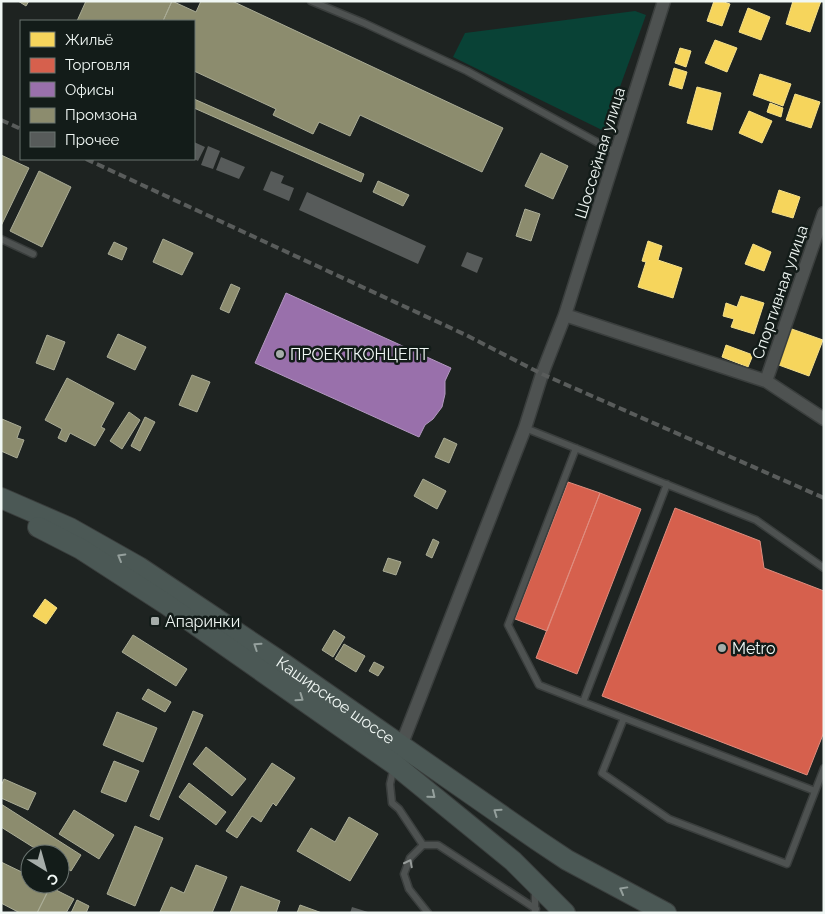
<svg xmlns="http://www.w3.org/2000/svg" width="825" height="914" viewBox="0 0 825 914" font-family="Raleway,sans-serif">
	<style>
		.green { fill: #094236 }
		.homes { fill: #f6d55c; stroke: #f4df8a }
		.shops { fill: #d6604d; stroke: #de8d7f }
		.offices { fill: #9970ab; stroke: #b398c1 }
		.industry { fill: #8c8c6e; stroke: #aaac96 }
		.building { fill: #575b5a }
		.lines { fill: none; stroke-linecap: round; stroke-linejoin: round }
		.lane-casing { stroke: #3a3e3d; stroke-width: 9 }
		.street-casing { stroke: #3a3e3d; stroke-width: 15 }
		.primary-casing { stroke: #3a3e3d; stroke-width: 22 }
		.lane { stroke: #4e5251; stroke-width: 6 }
		.street { stroke: #4e5251; stroke-width: 12 }
		.primary { stroke: #4b5855; stroke-width: 20 }
		.rail { stroke: #595c5b; stroke-width: 4; stroke-dasharray: 8 4; stroke-linecap: butt }
		.oneway { stroke: #95a09d }
		.oneway2 { stroke: #979c9a }
		.poi-dot { fill: #a6adaa; stroke: #131c19; stroke-width: 2 }
		.labels { text-anchor: middle; dominant-baseline: central; stroke-width: 5; stroke-linejoin: round; paint-order: stroke }
		.street-label { font-size: 16px; fill: #f0f7f4; stroke: #131c19 }
		.poi-label { font-size: 16px; fill: #f0f7f4; stroke: #131c19; text-anchor: start }
	</style>
	<rect width="100%" height="100%" fill="#1e2321"/>
	<path class="green" d="M635,11L646,15L604,131L453,57L465,33Z"/>
	<path class="homes" d="M714,1H721L730,4L722,26L707,21Z
		M793,1H821L810,32L786,24Z
		M748,8L770,17L761,40L739,32Z
		M715,40L737,48L727,72L705,63Z
		M680,48L691,51L686,67L675,63Z
		M674,68L687,72L682,89L669,85Z
		M760,74L791,84L783,106L753,95Z
		M697,87L721,93L712,130L687,123Z
		M795,94L820,102L811,128L786,120Z
		M770,103L783,108L781,117L767,112Z
		M749,111L772,121L762,143L739,133Z
		M779,190L800,197L793,218L772,212Z
		M648,241L662,246L658,260L682,268L673,298L638,287L646,262L642,261Z
		M753,244L771,252L764,271L745,264Z
		M741,296L764,303L754,334L731,327L734,319L723,316L726,303L737,307Z
		M789,328L823,340L809,376L776,364Z
		M726,345L753,355L748,367L722,357Z
		M45,599L57,608L46,624L33,616Z"/>
	<path class="shops" d="M568,482L600,493L547,631L515,619Z
		M600,493L641,509L577,674L536,658Z
		M675,508L760,541L764,568L824,591V732L807,775L602,696Z"/>
	<path class="offices" d="M286,293L451,368L445,381V394L442,407L433,419L425,425L419,437L255,363Z"/>
	<path class="industry" d="M18,1H29L26,6Z
		M86,1H172L163,21H77Z
		M172,1L196,12L201,1H232L503,128L482,172L360,115L350,136L319,122L313,134L273,115L276,109L194,71V21H163Z
		M194,99L364,174L361,182L194,108Z
		M541,153L568,166L553,199L525,186Z
		M1,155L29,168L1,226Z
		M39,171L71,187L42,247L10,231Z
		M378,181L409,195L403,206L373,192Z
		M525,209L540,214L531,241L516,236Z
		M163,239L193,253L182,275L153,262Z
		M114,242L127,248L122,260L108,254Z
		M231,284L240,288L229,313L220,309Z
		M118,334L146,347L135,370L107,357Z
		M47,335L65,342L54,370L36,363Z
		M192,375L210,382L197,412L179,405Z
		M67,378L114,403L101,427L105,429L95,446L70,433L66,442L58,438L62,429L45,420Z
		M129,412L140,420L122,449L110,441Z
		M145,417L155,422L140,451L131,446Z
		M2,419L21,427L17,438L24,440L17,458L1,451Z
		M444,438L457,444L449,463L435,457Z
		M423,479L446,491L437,509L414,496Z
		M433,539L439,542L432,558L426,555Z
		M388,558L401,562L396,575L383,571Z
		M334,630L345,637L333,657L322,650Z
		M133,635L187,669L176,686L122,652Z
		M344,644L365,656L356,672L335,659Z
		M374,662L384,667L378,676L369,671Z
		M148,689L171,702L165,712L142,699Z
		M193,711L203,715L159,820L150,816Z
		M117,712L157,728L143,762L103,745Z
		M206,747L246,779L232,796L193,764Z
		M114,761L139,771L126,802L101,792Z
		M272,763L295,778L276,806L273,803L261,822L252,816L237,838L226,831Z
		M4,779L36,793L28,810L1,798V786Z
		M189,783L226,812L216,825L179,797Z
		M1,804L81,855L71,871L60,864V854H44L1,827Z
		M74,810L114,835L99,859L59,834Z
		M349,817L378,834L350,881L297,851L311,828L335,842Z
		M135,826L163,838L135,906L107,894Z
		M1,862L30,876V884H45L50,887L37,913H20L1,903Z
		M196,865L227,877L212,913L160,912L171,887L184,893Z
		M241,886L280,901L276,913H230Z
		M50,887L74,899L66,913H37Z
		M77,900L89,906L86,913H71Z
		M300,905L322,913H297Z"/>
	<path class="building" d="M194,142L205,147L198,161L194,159Z
		M208,146L220,151L213,169L201,165Z
		M221,157L245,167L239,179L216,170Z
		M271,171L284,176L281,183L294,188L289,201L263,190Z
		M307,192L426,246L418,264L299,210Z
		M467,252L483,258L477,273L461,266Z
		M352,907L368,912V913H350Z"/>
	<g class="lines">
		<defs>
			<path id="lane" d="M311,1L364,23L467,71L617,153
				M1,239L33,254
				M525,428L756,520L824,568
				M576,448L508,625L539,685L624,718L602,773L669,819L787,864L824,768
				M583,702L667,484
				M624,718L815,791
				M394,767L390,784L392,803L399,809L423,845
				M535,889V912
				M428,913L409,889L404,874L410,858L423,845H438L536,909"/>
			<path id="street" d="M565,315L766,381L824,419
				M766,381L824,213
				M401,746L525,428L542,374L565,315L664,1"/>
			<g id="primary">
				<path id="s1" d="M1,498L70,528L139,567L284,664L537,840L567,860L666,913"/>
				<path d="M38,527L81,549L166,604L394,764L513,861L565,913"/>
			</g>
		</defs>
		<use href="#lane" class="lane-casing"/>
		<use href="#street" class="street-casing"/>
		<use href="#primary" class="primary-casing"/>
		<use href="#lane" class="lane"/>
		<use href="#street" class="street"/>
		<use href="#primary" class="primary"/>
		<path class="rail" d="M1,120L21,129
			M86,159L466,335L542,374L824,498"/>
	</g>
	<defs><path id="oneway-chevron" d="M-2-3.5L2.5 0L-2 3.5" fill="none" stroke-width="1.6" stroke-linecap="round" stroke-linejoin="round" transform="scale(1.25)"/></defs>
	<g class="oneway">
		<use href="#oneway-chevron" transform="translate(121 557) rotate(-150)"/>
		<use href="#oneway-chevron" transform="translate(257 646) rotate(-146)"/>
		<use href="#oneway-chevron" transform="translate(300 698) rotate(35)"/>
		<use href="#oneway-chevron" transform="translate(432 795) rotate(39)"/>
		<use href="#oneway-chevron" transform="translate(497 812) rotate(-145)"/>
		<use href="#oneway-chevron" transform="translate(623 890) rotate(-151)"/>
	</g>
	<use class="oneway2" href="#oneway-chevron" transform="translate(409 863) rotate(-63)"/>
	<g class="poi-dot">
		<circle cx="280" cy="354" r="5"/>
		<rect x="150" y="616" width="10" height="10" rx="2.5"/>
		<circle cx="722" cy="648" r="5"/>
	</g>
	<g class="labels">
		<g class="street-label">
			<text transform="translate(600 153) rotate(-73)">Шоссейная улица</text>
			<text transform="translate(780 292) rotate(-71)">Спортивная улица</text>
			<text stroke="none"><textPath href="#s1" startOffset="392">Каширское шоссе</textPath></text>
		</g>
		<g class="poi-label">
			<text x="290" y="354">ПРОЕКТКОНЦЕПТ</text>
			<text x="165" y="621">Апаринки</text>
			<text x="732" y="648">Metro</text>
		</g>
	</g>
	<rect width="825" height="914" fill="none" stroke="#f0f7f4" stroke-width="5"/>
	<rect x="20" y="20" width="175" height="140" fill="#131c19" stroke="#6b7471"/>
	<rect x="30" y="32" width="25" height="15" fill="#f6d55c" stroke="#6b7471"/>
	<text x="65" y="45" font-size="15" fill="#f0f7f4">Жильё</text>
	<rect x="30" y="58" width="25" height="15" fill="#d6604d" stroke="#6b7471"/>
	<text x="65" y="70" font-size="15" fill="#f0f7f4">Торговля</text>
	<rect x="30" y="82" width="25" height="15" fill="#9970ab" stroke="#6b7471"/>
	<text x="65" y="95" font-size="15" fill="#f0f7f4">Офисы</text>
	<rect x="30" y="108" width="25" height="15" fill="#8c8c6e" stroke="#6b7471"/>
	<text x="65" y="120" font-size="15" fill="#f0f7f4">Промзона</text>
	<rect x="30" y="132" width="25" height="15" fill="#575b5a" stroke="#6b7471"/>
	<text x="65" y="145" font-size="15" fill="#f0f7f4">Прочее</text>
	<g transform="translate(45 869) rotate(143)"><circle r="24" fill="#131c19" stroke="#6b7471"/>
	<path d="M0-4L9 19L0 12L-9 19Z" fill="#a6adaa"/>
	<text y="-8" font-size="14" font-weight="bold" text-anchor="middle" fill="#f0f7f4">С</text>
	</g>
</svg>
